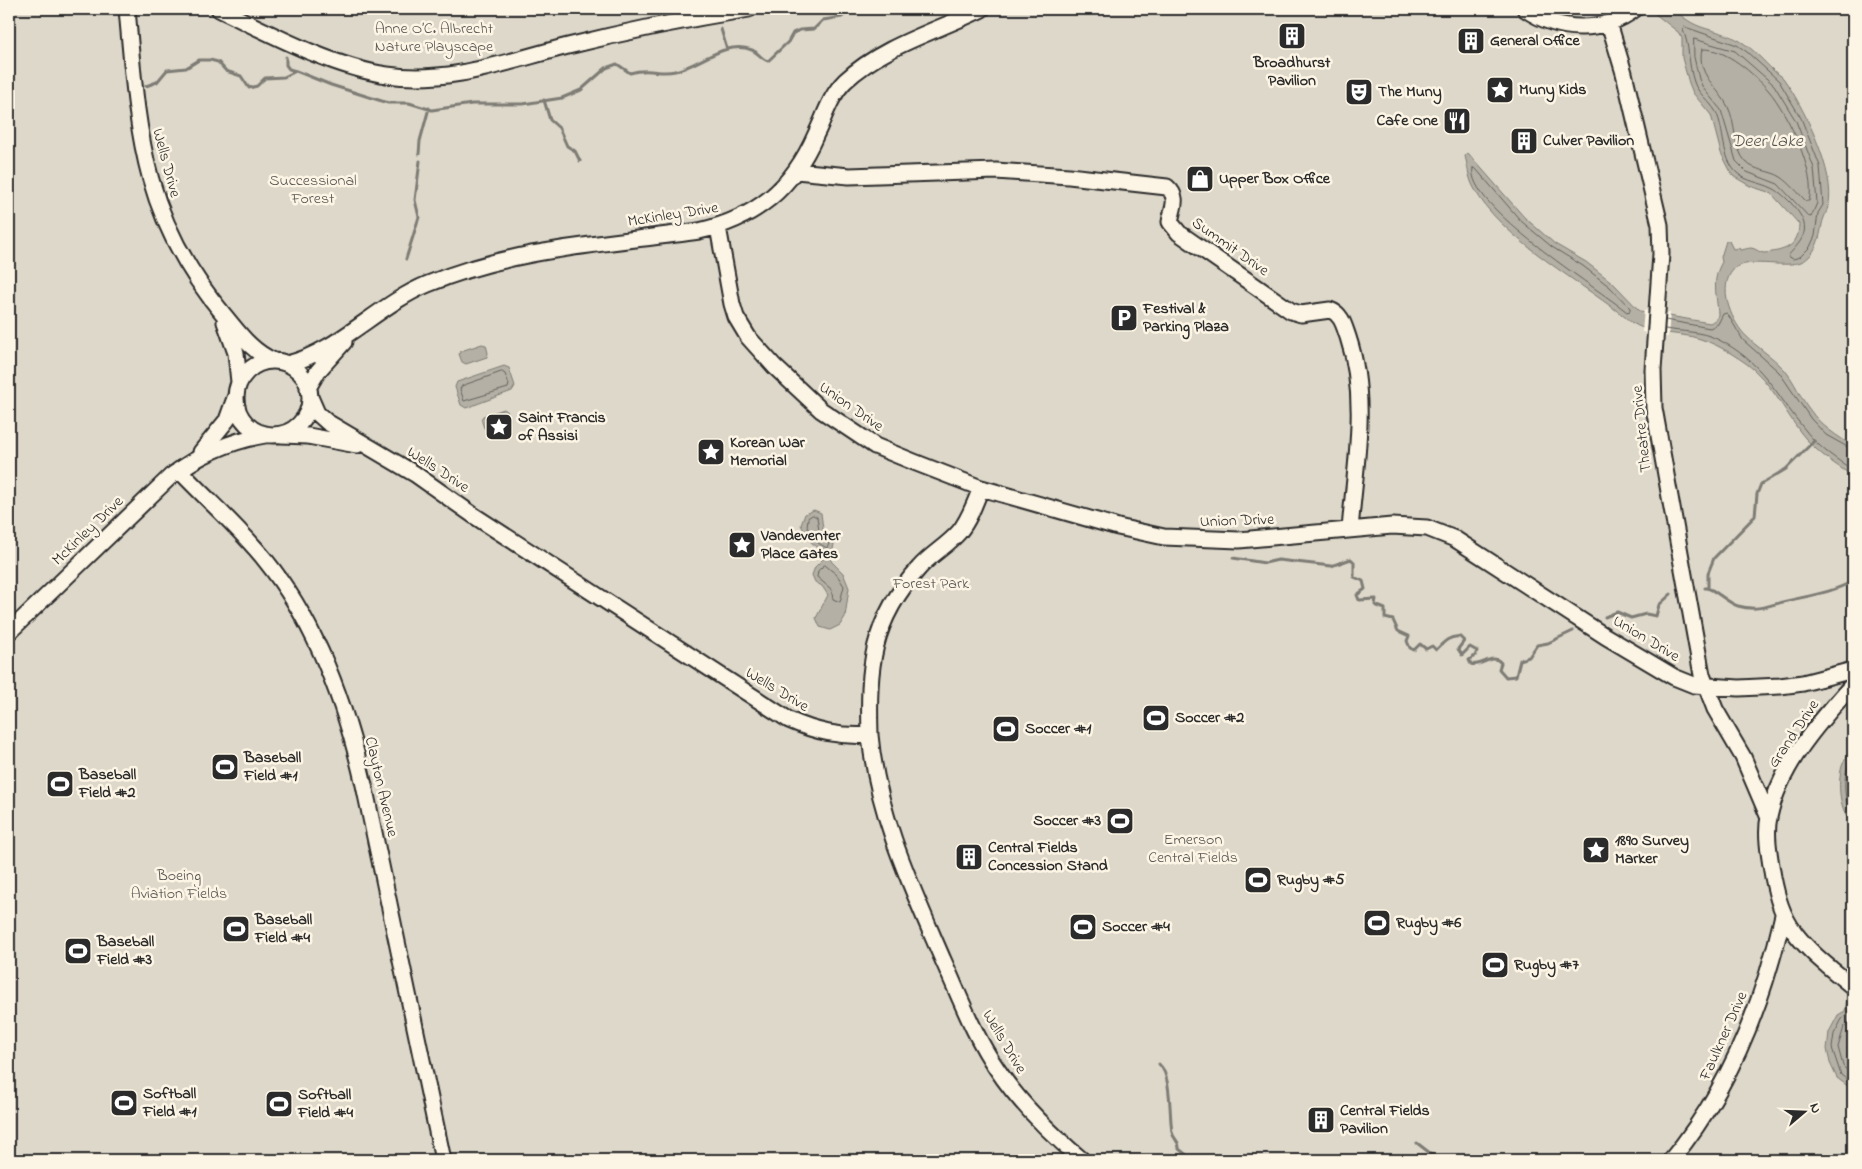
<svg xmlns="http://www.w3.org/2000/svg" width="1862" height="1169" viewBox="0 0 1862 1169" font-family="'Indie Flower',sans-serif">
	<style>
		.green { fill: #ded8ca; stroke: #84827a }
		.water { fill: #b4b0a5; stroke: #7d7b74 }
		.pier { fill: #fcf5e5 }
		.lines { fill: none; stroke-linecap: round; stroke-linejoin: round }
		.shore { stroke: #62605c; stroke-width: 1 }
		.stream { stroke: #7d7b74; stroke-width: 3 }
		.minor-casing { stroke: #2b2b2b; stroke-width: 19 }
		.minor { stroke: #fcf5e5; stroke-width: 15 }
		.labels { text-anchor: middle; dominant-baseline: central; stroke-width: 5; stroke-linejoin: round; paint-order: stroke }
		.park-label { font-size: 16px; fill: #585653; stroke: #fcf5e5 }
		.poi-label { font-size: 16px; font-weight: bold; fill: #2b2b2b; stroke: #fcf5e5; text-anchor: start }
		.street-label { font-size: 16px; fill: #2b2b2b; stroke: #fcf5e5 }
		.water-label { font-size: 18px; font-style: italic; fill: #545350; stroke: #fcf5e5 }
	</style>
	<rect width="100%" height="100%" fill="#fcf5e5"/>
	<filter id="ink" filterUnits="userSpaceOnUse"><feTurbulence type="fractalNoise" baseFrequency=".02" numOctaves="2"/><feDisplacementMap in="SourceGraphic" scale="10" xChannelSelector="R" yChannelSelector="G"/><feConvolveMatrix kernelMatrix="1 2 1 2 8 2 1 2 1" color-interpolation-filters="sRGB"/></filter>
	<g filter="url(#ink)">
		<path class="green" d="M9,9H1853V1160H9Z"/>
		<path class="water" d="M1649,9H1674C1699,34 1714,26 1740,41C1754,49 1763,61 1774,71C1777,74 1781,75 1783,78C1802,103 1838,176 1828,207C1826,214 1824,216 1822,224C1820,238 1815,257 1801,262C1783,269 1745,256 1733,270C1718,287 1730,318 1744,334C1756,347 1772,356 1784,369C1795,382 1800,397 1810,410C1821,426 1837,436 1853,446V476C1834,464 1815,451 1801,433C1784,410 1770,381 1747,364C1727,350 1707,338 1682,335C1663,332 1648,333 1631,322C1587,285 1500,239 1474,188C1468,177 1468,167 1465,156L1468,153L1524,217L1555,244L1586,262L1613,283L1640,311L1710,323C1713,321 1718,319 1718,314C1717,295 1711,281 1722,262L1721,257L1726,241H1729L1733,249L1739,248L1740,250C1743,250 1748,248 1751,248C1755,248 1760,253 1764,253C1784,251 1799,247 1799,224L1771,193L1750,186L1733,176L1721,153L1711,115L1693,93L1689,83L1682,58V38L1678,32Z
			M482,344L486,345L488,353L487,357L466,364L462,362L459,354L461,351Z
			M504,366L509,368L515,386L512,391L466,408L461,405L455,387L457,382Z
			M504,409L507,411L510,419L509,422L487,429L484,428L481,419L483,416Z
			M814,510L821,513L823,529L834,544L831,561L843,573L849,588L845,617L840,625L830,630L820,627L816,618L828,595L822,586L815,582L812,575L815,567L823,559V552L811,542L801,525L805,514Z
			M1853,749V824C1839,812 1837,783 1842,766C1844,760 1849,754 1853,749Z
			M1853,991V1090L1837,1078L1830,1063L1827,1049L1829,1032L1838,1015L1845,1011L1847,998Z"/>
		<path class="pier" d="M1644,310L1670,313L1668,337L1642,332Z"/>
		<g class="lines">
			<path class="shore" d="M1685,27L1737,45L1747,52L1779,81L1801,118L1820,166L1823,205L1818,213L1815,236L1810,247L1800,257L1793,259L1788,256C1795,247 1807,238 1804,224C1802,212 1782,192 1772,188C1760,182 1747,182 1737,173C1721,158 1725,130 1716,112C1709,100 1698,94 1694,82C1688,64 1690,46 1683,30Z
				M1694,39L1735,51L1774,85L1796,121L1814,168L1817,203L1811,217L1808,216L1778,184L1747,172L1736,161L1721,110L1703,88L1699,79L1694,57Z
				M1702,49C1726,48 1754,74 1769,91C1787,112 1817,174 1809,201H1806C1798,193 1790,183 1781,177C1770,170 1754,171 1746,162C1733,148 1736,123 1728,107C1719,88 1696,75 1702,49Z
				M1473,168L1476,169L1521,221L1552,247L1583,266L1610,287L1630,308V311L1627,312C1599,289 1464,205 1473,168Z
				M1665,320L1710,328L1718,324L1723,314L1727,313L1743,340L1779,372L1811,419L1826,435L1853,450
				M1665,329C1682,332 1701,331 1717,339C1763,361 1776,395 1806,431C1819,448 1836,459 1853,470
				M502,372L505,374L509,384L508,388L464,401L460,389L462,386Z
				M813,515L817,517L819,531L829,544L827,548L818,543L807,527L808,518Z
				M825,565L837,575L844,586L840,602L833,599L831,589L817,577L818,571Z
				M1853,757C1841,772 1843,802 1853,818
				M1853,998L1849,1013L1842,1019L1834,1034L1832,1048L1841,1075L1853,1084
				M1853,1018L1844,1027L1838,1047L1843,1066L1853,1077"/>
			<path class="stream" d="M721,29L727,49
				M286,57V65L289,69L296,71
				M146,86L157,82L167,70L186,68L199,60H210L218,62L226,71L241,76L249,88L257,86L265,78L284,77L296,71L331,85L388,103H409L432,110L472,104H523L562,98L581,90L606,68L617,64L630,73C650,67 659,75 675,71C699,66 726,39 752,50C759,53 761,59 768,61L788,42L793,33L800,30L814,29L823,20L842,17L851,9
				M544,100L550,120L559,128L567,146L575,151L580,161
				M419,154L420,141L429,108
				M406,259L419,217L415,200L420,161
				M1233,558L1265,563L1278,560L1331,566L1351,559L1354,562V577L1363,581L1365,589L1357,595L1359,600L1376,599L1375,605L1385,609V618L1393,620L1398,631L1409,636L1407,641L1410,648L1414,650L1420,644L1426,649L1432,646L1436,650C1443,643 1450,635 1460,637L1464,641L1458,649L1462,655L1470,647L1477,651L1475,656L1469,660L1471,664C1482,668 1492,652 1501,663L1499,669L1506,677L1516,676L1520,660L1529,657L1537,645L1548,643L1573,631
				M1705,588C1713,587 1727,603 1738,606C1760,612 1771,604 1791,600C1813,595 1833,592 1853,581
				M1708,588V573L1714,558L1755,516L1757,494L1761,484L1786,469L1814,441
				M1605,617L1617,612L1631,618L1646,614L1656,616L1659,605L1671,594
				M1159,1064C1172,1076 1169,1114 1172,1132C1173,1139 1180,1141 1179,1149L1193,1160
				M1417,1143L1439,1160"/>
			<defs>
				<path id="minor" d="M127,9C138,131 141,216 224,315C239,333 252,352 274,361
					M219,9C269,33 332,67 387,75C451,84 508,61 568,46C628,31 688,19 749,9
					M1525,9C1559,32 1602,34 1635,9
					M1609,23L1624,73L1660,225L1661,254L1653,370L1654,408L1702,675L1715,709L1743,757L1769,818
					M796,171L849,176L996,171L1069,176L1167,187C1180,198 1172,208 1170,222L1179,233L1291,311L1301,314L1330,310C1342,314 1344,326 1348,337C1369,400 1355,465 1350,530
					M718,227L732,304L736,317L748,337L775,367L821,410L875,446L914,462L981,488L1118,527L1164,537L1239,540L1392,526L1427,528L1455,539L1605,636L1674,677L1694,685L1739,688L1780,686L1803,683L1853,670
					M225,322L236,353L239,382
					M236 398a37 37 0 1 1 74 0a37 37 0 1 1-74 0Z
					M287,364C336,353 379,304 428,284C515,248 607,244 699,231C756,218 792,189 816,134C825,116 830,96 845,81C882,46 937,31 982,9
					M308,388L318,371L344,342
					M310,397L317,413L327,422L415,474L473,515L789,720C816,732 840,737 870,735C877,814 912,888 943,960C960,997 974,1036 997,1069C1020,1104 1050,1133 1082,1160
					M281,435L308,436L357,445
					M201,452L227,420L235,398
					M179,470C208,501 240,528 266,561C317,624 346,706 364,785L443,1160
					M9,632L171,476C200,454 229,441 265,435
					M1853,684C1819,722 1780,765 1769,817C1765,835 1770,859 1773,877C1777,897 1782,916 1795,933C1811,954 1833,970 1853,987
					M870,735C868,667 871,621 919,568C931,554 947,546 959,532C969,520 975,503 981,488
					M1671,1160C1730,1089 1763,1004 1783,915"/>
			</defs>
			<use href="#minor" class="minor-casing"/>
			<use href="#minor" class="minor"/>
		</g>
	</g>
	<defs>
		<symbol id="building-square" viewBox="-11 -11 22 22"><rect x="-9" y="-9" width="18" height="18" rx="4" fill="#2b2b2b" stroke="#fcf5e5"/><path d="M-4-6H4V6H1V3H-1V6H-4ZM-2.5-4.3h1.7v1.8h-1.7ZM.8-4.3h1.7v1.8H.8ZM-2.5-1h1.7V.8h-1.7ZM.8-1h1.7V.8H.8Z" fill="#fff"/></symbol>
		<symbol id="sight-square" viewBox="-11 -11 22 22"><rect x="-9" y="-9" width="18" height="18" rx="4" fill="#2b2b2b" stroke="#fcf5e5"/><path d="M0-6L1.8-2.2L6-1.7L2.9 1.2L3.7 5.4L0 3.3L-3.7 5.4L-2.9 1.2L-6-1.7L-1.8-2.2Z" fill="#fff"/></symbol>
		<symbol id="theatre-square" viewBox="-11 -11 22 22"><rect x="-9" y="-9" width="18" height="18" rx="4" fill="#2b2b2b" stroke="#fcf5e5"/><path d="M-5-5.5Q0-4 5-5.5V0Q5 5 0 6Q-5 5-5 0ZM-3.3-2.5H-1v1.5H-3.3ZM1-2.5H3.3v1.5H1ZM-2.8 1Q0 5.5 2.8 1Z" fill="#fff"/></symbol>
		<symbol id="restaurant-square" viewBox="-11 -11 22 22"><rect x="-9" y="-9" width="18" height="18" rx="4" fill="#2b2b2b" stroke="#fcf5e5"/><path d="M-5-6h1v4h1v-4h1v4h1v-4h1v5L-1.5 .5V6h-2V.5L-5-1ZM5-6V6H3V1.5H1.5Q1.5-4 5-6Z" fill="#fff"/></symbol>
		<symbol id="shop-square" viewBox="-11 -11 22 22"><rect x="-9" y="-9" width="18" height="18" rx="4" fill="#2b2b2b" stroke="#fcf5e5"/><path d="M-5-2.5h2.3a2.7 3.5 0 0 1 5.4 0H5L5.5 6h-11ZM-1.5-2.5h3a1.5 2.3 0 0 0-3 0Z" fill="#fff"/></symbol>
		<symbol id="parking-square" viewBox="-11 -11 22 22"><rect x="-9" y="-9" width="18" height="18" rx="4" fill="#2b2b2b" stroke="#fcf5e5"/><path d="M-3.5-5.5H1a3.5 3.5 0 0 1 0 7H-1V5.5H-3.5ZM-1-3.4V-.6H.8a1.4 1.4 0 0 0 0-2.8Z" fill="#fff"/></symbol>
		<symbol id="stadium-square" viewBox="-11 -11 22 22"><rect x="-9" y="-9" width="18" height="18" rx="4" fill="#2b2b2b" stroke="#fcf5e5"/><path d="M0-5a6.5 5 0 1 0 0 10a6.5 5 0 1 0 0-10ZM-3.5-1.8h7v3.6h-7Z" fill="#fff"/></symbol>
	</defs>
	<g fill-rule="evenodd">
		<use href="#building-square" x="1276" y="20" width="32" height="32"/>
		<use href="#building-square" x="1455" y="25" width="32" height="32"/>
		<use href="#sight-square" x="1484" y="74" width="32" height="32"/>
		<use href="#theatre-square" x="1343" y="76" width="32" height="32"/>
		<use href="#restaurant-square" x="1441" y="105" width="32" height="32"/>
		<use href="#building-square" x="1508" y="125" width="32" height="32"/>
		<use href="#shop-square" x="1184" y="163" width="32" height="32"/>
		<use href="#parking-square" x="1108" y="302" width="32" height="32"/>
		<use href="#sight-square" x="483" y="411" width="32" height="32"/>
		<use href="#sight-square" x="695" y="436" width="32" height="32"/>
		<use href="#sight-square" x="726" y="529" width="32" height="32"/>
		<use href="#stadium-square" x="1140" y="702" width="32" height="32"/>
		<use href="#stadium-square" x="990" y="713" width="32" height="32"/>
		<use href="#stadium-square" x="209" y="751" width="32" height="32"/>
		<use href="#stadium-square" x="44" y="768" width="32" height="32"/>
		<use href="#stadium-square" x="1104" y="805" width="32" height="32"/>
		<use href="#sight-square" x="1580" y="834" width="32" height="32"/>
		<use href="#building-square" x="953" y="841" width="32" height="32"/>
		<use href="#stadium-square" x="1242" y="864" width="32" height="32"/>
		<use href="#stadium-square" x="1361" y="907" width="32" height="32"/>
		<use href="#stadium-square" x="1067" y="911" width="32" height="32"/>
		<use href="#stadium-square" x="220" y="913" width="32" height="32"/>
		<use href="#stadium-square" x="62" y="935" width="32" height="32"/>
		<use href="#stadium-square" x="1479" y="949" width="32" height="32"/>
		<use href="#stadium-square" x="108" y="1087" width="32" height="32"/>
		<use href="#stadium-square" x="263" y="1088" width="32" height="32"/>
		<use href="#building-square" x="1305" y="1104" width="32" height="32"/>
	</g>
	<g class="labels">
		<g class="park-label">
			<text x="434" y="29">Anne O’C. Albrecht<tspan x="434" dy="18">Nature Playscape</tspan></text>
			<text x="313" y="181">Successional<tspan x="313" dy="18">Forest</tspan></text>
			<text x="931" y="584">Forest Park</text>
			<text x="1193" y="840">Emerson<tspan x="1193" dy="18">Central Fields</tspan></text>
			<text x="179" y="876">Boeing<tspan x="179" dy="18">Aviation Fields</tspan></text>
		</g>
		<g class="poi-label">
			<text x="1490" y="41">General Office</text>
			<text x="1292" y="63" text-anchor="middle">Broadhurst<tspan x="1292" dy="18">Pavilion</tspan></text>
			<text x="1519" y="90">Muny Kids</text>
			<text x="1378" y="92">The Muny</text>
			<text x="1438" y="121" text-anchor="end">Cafe One</text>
			<text x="1543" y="141">Culver Pavilion</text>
			<text x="1219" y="179">Upper Box Office</text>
			<text x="1143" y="309">Festival &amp;<tspan x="1143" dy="18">Parking Plaza</tspan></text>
			<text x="518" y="418">Saint Francis<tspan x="518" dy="18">of Assisi</tspan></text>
			<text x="730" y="443">Korean War<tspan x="730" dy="18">Memorial</tspan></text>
			<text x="761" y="536">Vandeventer<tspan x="761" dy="18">Place Gates</tspan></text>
			<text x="1175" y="718">Soccer #2</text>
			<text x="1025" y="729">Soccer #1</text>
			<text x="244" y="758">Baseball<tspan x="244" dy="18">Field #1</tspan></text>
			<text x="79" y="775">Baseball<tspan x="79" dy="18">Field #2</tspan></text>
			<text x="1101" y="821" text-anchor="end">Soccer #3</text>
			<text x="1615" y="841">1890 Survey<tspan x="1615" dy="18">Marker</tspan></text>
			<text x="988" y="848">Central Fields<tspan x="988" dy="18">Concession Stand</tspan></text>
			<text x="1277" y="880">Rugby #5</text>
			<text x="255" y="920">Baseball<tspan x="255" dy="18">Field #4</tspan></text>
			<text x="1396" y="923">Rugby #6</text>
			<text x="1102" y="927">Soccer #4</text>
			<text x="97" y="942">Baseball<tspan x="97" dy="18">Field #3</tspan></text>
			<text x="1514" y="965">Rugby #7</text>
			<text x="143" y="1094">Softball<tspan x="143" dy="18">Field #1</tspan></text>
			<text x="298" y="1095">Softball<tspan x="298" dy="18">Field #4</tspan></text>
			<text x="1340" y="1111">Central Fields<tspan x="1340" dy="18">Pavilion</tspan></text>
		</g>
		<g class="street-label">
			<text transform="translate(166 163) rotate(75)">Wells Drive</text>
			<text transform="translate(673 215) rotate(-9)">McKinley Drive</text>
			<text transform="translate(1230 247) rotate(35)">Summit Drive</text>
			<text transform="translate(851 407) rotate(35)">Union Drive</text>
			<text transform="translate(1642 429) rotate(-96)">Theatre Drive</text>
			<text transform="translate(438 470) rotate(33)">Wells Drive</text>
			<text transform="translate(1237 521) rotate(-2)">Union Drive</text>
			<text transform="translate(88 531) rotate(-44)">McKinley Drive</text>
			<text transform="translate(1646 639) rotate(31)">Union Drive</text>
			<text transform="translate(777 690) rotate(31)">Wells Drive</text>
			<text transform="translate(1794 734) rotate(-56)">Grand Drive</text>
			<text transform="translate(381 787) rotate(77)">Clayton Avenue</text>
			<text transform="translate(1724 1036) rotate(-66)">Faulkner Drive</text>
			<text transform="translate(1004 1042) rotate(59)">Wells Drive</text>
		</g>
		<g class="water-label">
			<text x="1767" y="142">Deer Lake</text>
		</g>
	</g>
	<rect width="1862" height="1169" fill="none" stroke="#fcf5e5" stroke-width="30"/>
	<rect x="15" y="15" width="1832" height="1139" fill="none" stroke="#2b2b2b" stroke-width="2" filter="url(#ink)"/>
	<g transform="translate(1804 1112) rotate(71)" stroke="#fcf5e5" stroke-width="4" paint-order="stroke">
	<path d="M0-4L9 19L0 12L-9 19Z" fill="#2b2b2b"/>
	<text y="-8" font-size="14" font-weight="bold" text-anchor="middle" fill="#2b2b2b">N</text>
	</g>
</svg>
